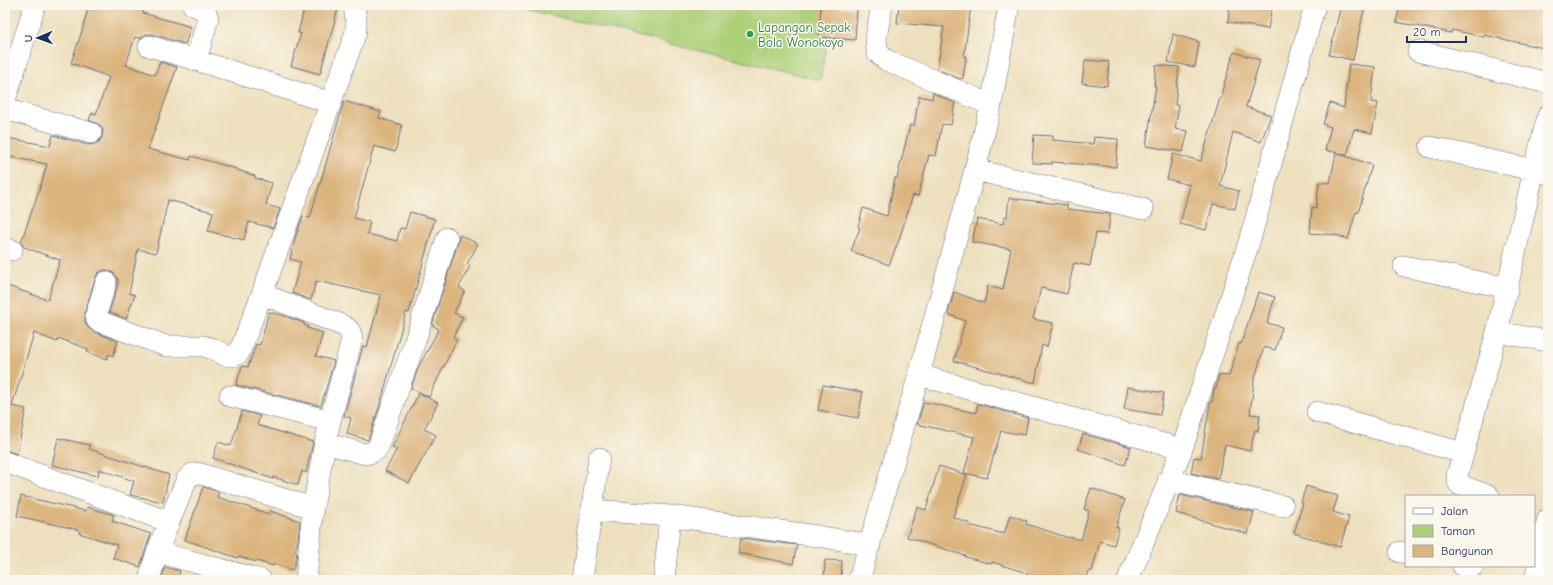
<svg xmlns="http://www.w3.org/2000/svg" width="1553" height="585" viewBox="0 0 1553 585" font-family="'Comic Neue',sans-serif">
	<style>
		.green { fill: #add079; stroke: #64806c }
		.building { fill: #dbb47e }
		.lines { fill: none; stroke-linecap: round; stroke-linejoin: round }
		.street-casing { stroke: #656d80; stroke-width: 22 }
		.street { stroke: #fff; stroke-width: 21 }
		.leisure-dot { fill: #2e9e5b; stroke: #fbf7ec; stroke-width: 1.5 }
		.labels { text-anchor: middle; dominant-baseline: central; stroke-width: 3; stroke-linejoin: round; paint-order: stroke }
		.leisure-label { font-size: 13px; fill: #27864d; stroke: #fbf7ec; text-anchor: start }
	</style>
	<rect width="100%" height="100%" fill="#fbf7ec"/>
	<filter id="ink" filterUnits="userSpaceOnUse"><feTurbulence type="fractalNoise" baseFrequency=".025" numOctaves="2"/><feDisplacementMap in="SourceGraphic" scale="8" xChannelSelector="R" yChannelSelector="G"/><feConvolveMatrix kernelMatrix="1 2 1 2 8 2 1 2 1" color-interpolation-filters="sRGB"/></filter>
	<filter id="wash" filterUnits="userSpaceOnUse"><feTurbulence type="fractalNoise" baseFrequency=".012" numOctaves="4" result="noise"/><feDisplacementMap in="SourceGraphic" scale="16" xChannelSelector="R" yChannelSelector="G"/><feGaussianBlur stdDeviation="0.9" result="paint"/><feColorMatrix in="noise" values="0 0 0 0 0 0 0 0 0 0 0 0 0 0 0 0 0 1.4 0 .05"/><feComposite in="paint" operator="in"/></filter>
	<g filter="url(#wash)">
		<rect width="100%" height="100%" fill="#eee0be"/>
		<path class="green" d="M509,5H834L820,80Z"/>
		<g id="blocks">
			<path class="building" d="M89,5H145L143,13L191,27L185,44L152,34H146L140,38L135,37L126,65L155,75L160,62L177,67L148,149L190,160L191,156L237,169V170L255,176V178L272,183L266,205L280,209L273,228L249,222L244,240L208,231L213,212L168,200L156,253L138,249L129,293L135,295L126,319L109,312L118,285V279L115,274L110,271L104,270L98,273L95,279L85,312V322L88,328L92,331L118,341L113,356L109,354L107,359L87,352L88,349L58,338L57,342L34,333L12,406L26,409L17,454L5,450V285L48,300L60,260L24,247L21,242L42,182L47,164L5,156V150L8,138L50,146L53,135L88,145L94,144L99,142L102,137L103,130L100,125L89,120L92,113L96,114L109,77L71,63L81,34Z
				M305,5H339L320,74L291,66L301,33H298Z
				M821,5L857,9L855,40L819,37Z
				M899,5H921L952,8V5H971L964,57H966L963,78L960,79L937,69L944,27L897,23Z
				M1230,5H1272L1268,29L1228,22Z
				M1341,5H1365L1353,60L1329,55Z
				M1400,5H1413L1431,9V5H1548V49L1484,35V37L1452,30L1451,33L1396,22Z
				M1173,34L1199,42L1195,67L1168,62Z
				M1234,52L1260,60L1246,107L1271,115L1261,142L1233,132L1220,186L1239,191L1235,209L1213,204L1206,230L1180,224L1190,185L1167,179L1173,154L1201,161L1220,98H1222V91Z
				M1085,60L1109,62L1107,86L1082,83Z
				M1349,64L1375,67L1371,102L1378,103L1372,133L1354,129L1347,155L1325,150L1331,127L1323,124L1330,103L1344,108Z
				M1156,65L1179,67L1175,105H1179L1175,129L1188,131L1183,152L1146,146L1156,86H1154Z
				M933,93L955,103L951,125L942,124L936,156L929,155L918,196L913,195L899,240L889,265L851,251L860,228L858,227L863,208L887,216L895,178H897L910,125L914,126L919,96L932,99Z
				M344,101L381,112L379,118L402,125L395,152L374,146L354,218L370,222L367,234L397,241L400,228L405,229L410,212L435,219L409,313L406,312L380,405L368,440L347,434L351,418L344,416L363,346L367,347L381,295L316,281L311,300L292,293L301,262L290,259L296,235L303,216L310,218Z
				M1034,135L1053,136V140L1093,144L1094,137L1118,139L1116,167L1052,162V164L1032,163Z
				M1336,153L1372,165L1358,213L1356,212L1348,239L1336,235L1310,233L1312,207L1316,208L1319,182L1330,183Z
				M1009,198L1067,205V209L1110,214L1108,234L1096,233L1090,266L1074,263L1067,294L1041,288L1033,319L1053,323L1047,347L1042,345L1035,383L954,361L965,321L948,314L954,292L984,303L988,286L1003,290L1011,249L972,242L977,219L1003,224L1004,217H1007Z
				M460,235L478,244L467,264L470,266L459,287L465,291L454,313L463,317L453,337L457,339L429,397L411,388L419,366L439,329L432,325Z
				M1258,292L1275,297L1267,323L1282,327L1275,350L1264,347L1254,381L1250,414L1260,415L1258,431L1255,430L1250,451L1225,445L1218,479L1191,473L1194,457L1201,458L1210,403L1212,402L1214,390V388H1216L1219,375L1229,376L1239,343L1241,344Z
				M269,312L285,316L304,323V325L308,326L307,328L323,333L316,356L334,361L321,406L236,385L242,366L248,367L256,344L260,345Z
				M823,385L863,392L858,418L818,410Z
				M1128,387L1164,393L1160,415L1124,409Z
				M419,393L438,403L424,429L436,435L409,483L385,471L397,449L392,447Z
				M924,402L976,413L978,404L1028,418L1025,435L1001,431L987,478L964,473L974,437L917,424Z
				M242,411L260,416L257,425L313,442L306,473L302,471L298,485L273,477V479L213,458L218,442L231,446Z
				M1083,434L1131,447L1125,465L1078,449Z
				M58,438L90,445L89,449L169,475L163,502L130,495L134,481L99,469L98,476L52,465Z
				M939,466L967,475L953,517L969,523V525L1004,534L1010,515L1027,521L1026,524L1069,538L1070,537L1081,540L1089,511L1084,509L1091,488L1125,500L1116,527L1119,528L1114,545L1100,541L1092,571H1089L1086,580H1025L1027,573L992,562V564L965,557L966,556L907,537L917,507L926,510Z
				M1306,486L1338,496L1333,512L1349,517L1340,547L1294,533L1303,503L1301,502Z
				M203,487L219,492L217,497L269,514L270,511L300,521L298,541L295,551L297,552L296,559L293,570L274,564L273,566L256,561V562L238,556V558L185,540Z
				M1180,495L1254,512L1248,534L1176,513Z
				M21,496L86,511L87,507L114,515L112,521L151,534L140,567L113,558L117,545L79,533L80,530L17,516Z
				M741,538L797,545L793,564L738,553Z
				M825,560L842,561L841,580H824Z
				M165,567L180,571L178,580H161Z"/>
		</g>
	</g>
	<g filter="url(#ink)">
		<use href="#blocks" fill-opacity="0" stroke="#656d80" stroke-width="1"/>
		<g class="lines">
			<defs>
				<path id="street" d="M193,5C201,8 206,10 208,19L196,60L331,103
					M882,5L876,38L877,52L886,60L991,105
					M149,46L196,60
					M1418,51L1548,83
					M5,100L35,5
					M5,109L91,133
					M1430,147L1547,173
					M975,170L1143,209
					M5,248L12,250
					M1404,266L1508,288
					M106,282L96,315L97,320L101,322L166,346H203L213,349L227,356H233L239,353L262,294L356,32V20L354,5
					M262,294L337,323C346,327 351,329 352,339L330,421
					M1497,332L1548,341
					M919,375L1182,449
					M230,396L330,421L325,443L365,454L373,452L378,448L416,338L447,238
					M1317,412L1463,453
					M5,462L169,522L157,552L149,580
					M1168,480L1283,506
					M1489,496L1460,485L1458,482L1457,476L1497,332L1534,170L1548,116
					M313,508L325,443
					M592,510L670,516L817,536L870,545
					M169,522L187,479L192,474L198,473L313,508L306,580
					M157,552L261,580
					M1400,552L1406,553
					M1463,566L1471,567L1473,566
					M582,580L599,458
					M664,580L670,516
					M859,580L919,375L975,170L991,105L1009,5
					M1128,580L1182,449L1251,236L1315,5
					M1535,580L1548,519"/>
			</defs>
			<use href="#street" class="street-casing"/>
			<use href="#street" class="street"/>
		</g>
	</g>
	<circle class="leisure-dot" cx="750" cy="34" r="4"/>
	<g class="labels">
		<g class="leisure-label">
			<text x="758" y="27">Lapangan Sepak<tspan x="758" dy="15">Bola Wonokoyo</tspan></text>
		</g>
	</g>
	<rect width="1553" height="585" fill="none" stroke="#fbf7ec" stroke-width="20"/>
	<rect x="1405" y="495" width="130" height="72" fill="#fbf7ec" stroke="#a1a7b3"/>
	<rect x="1413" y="508" width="20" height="6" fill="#ffffff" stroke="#a1a7b3"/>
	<text x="1441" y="515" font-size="12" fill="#1b2f5e">Jalan</text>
	<rect x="1413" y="525" width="20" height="12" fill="#add079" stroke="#a1a7b3"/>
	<text x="1441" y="535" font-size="12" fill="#1b2f5e">Taman</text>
	<rect x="1413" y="545" width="20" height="12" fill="#dbb47e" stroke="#a1a7b3"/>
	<text x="1441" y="555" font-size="12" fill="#1b2f5e">Bangunan</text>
	<g transform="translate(38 38) rotate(268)" stroke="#fbf7ec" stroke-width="3" paint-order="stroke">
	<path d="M0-3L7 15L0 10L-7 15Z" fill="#1b2f5e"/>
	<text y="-6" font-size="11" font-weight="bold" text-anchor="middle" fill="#1b2f5e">U</text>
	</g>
	<path d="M1407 36v6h59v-6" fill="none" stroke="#1b2f5e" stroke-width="2"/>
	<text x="1413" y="36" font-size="12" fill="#1b2f5e" stroke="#fbf7ec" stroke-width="3" paint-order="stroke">20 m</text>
</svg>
